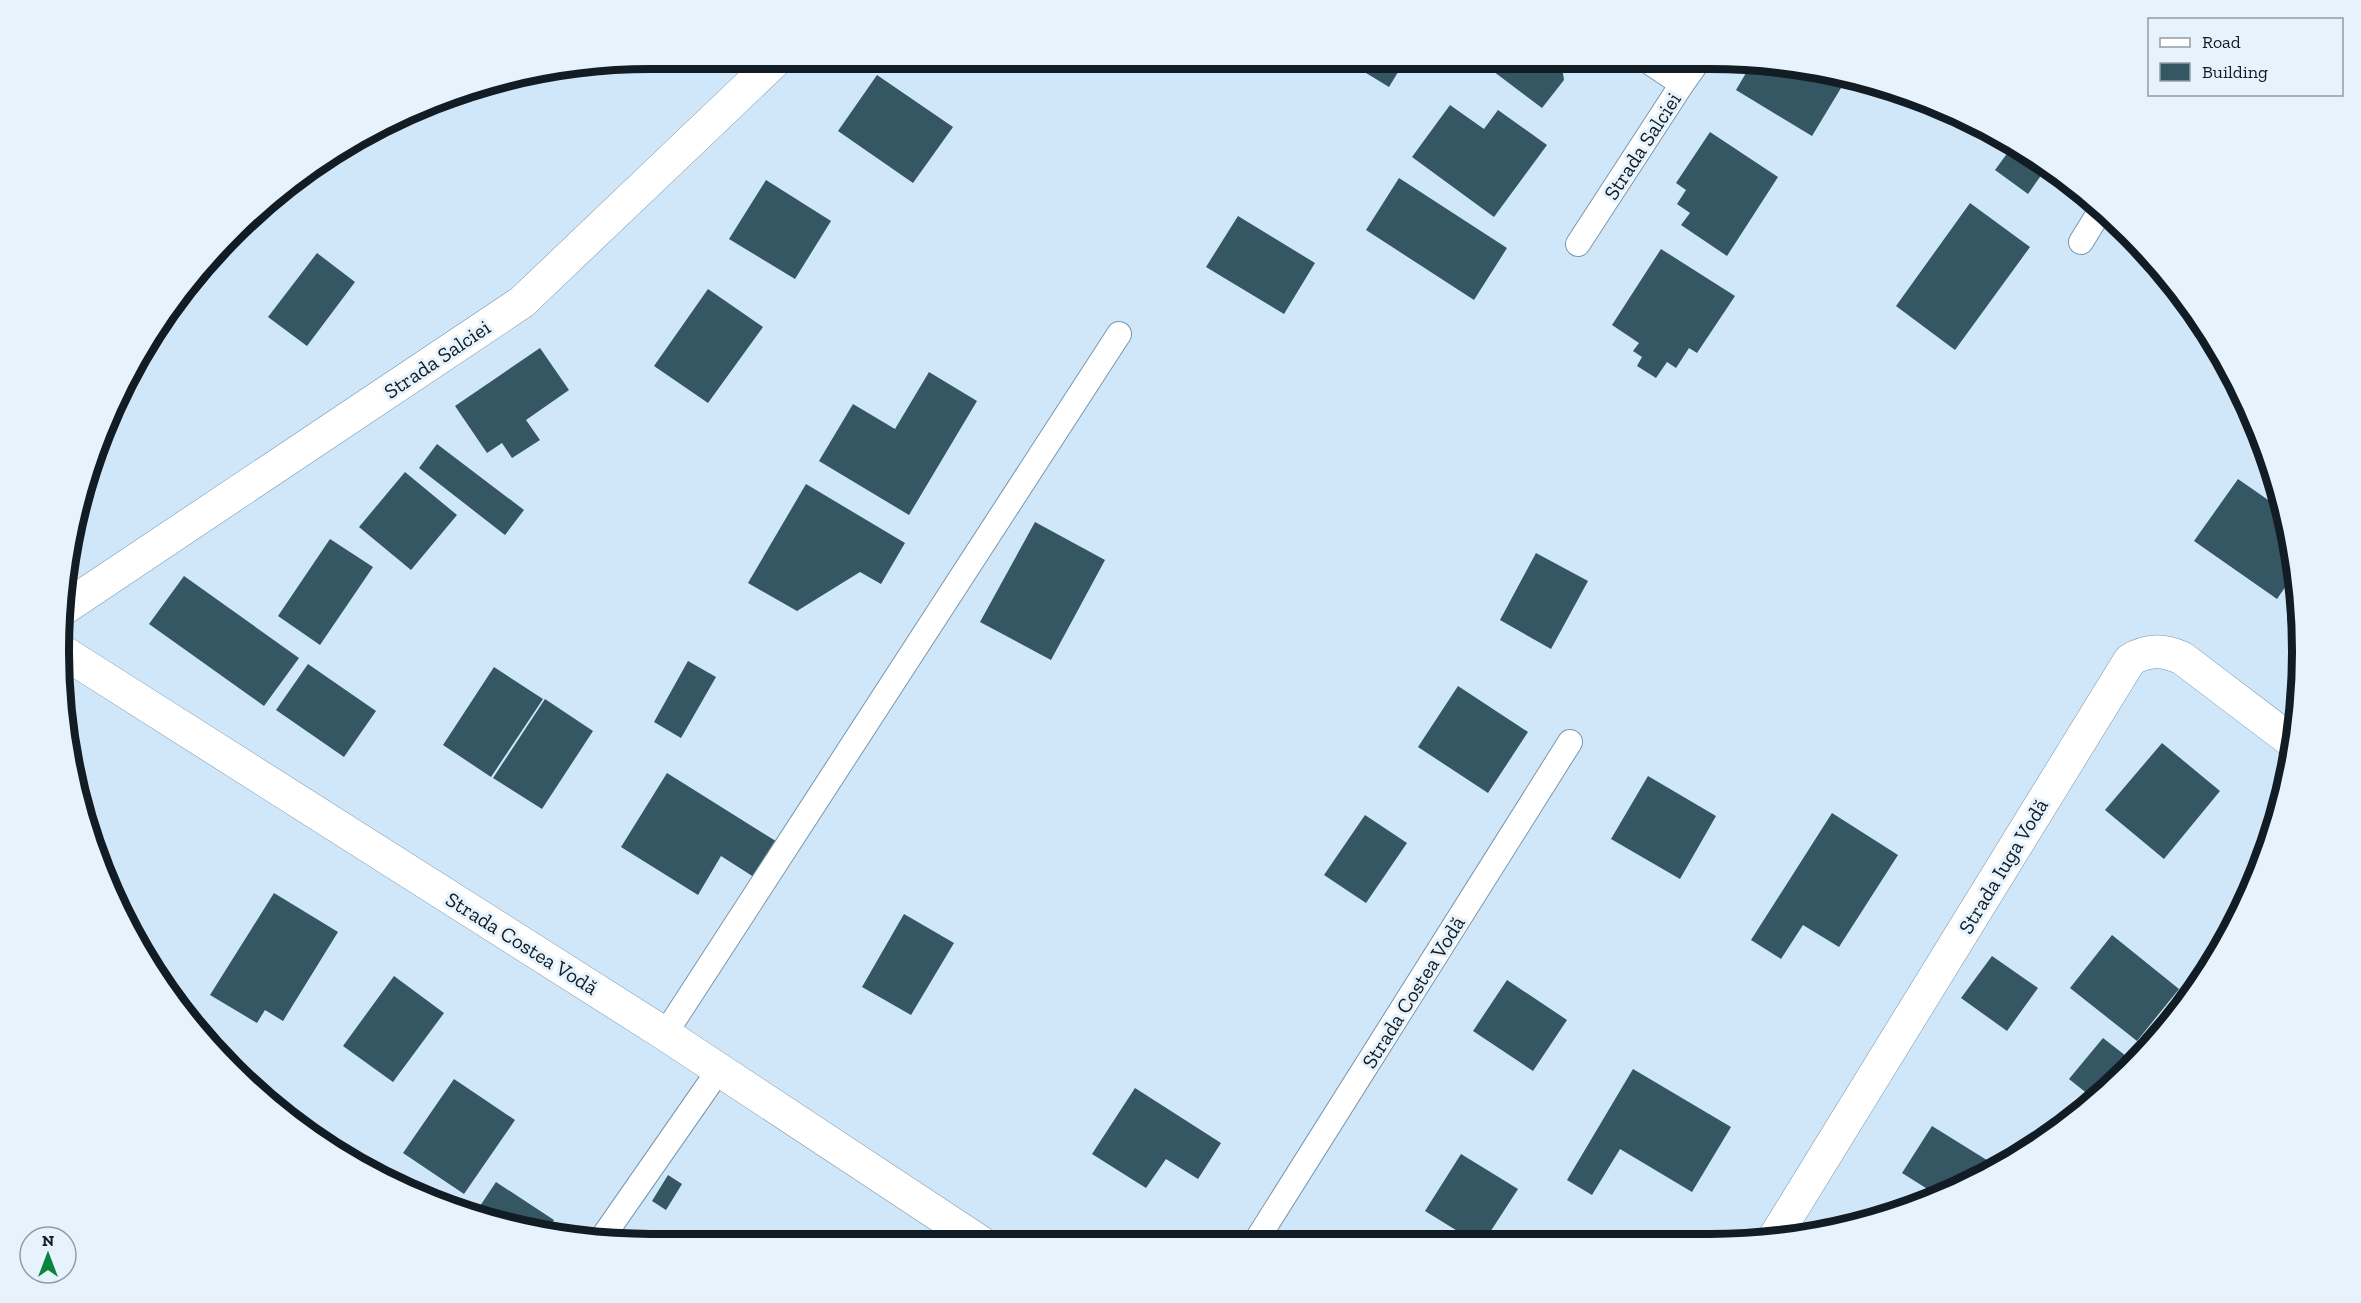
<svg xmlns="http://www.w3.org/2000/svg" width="2361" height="1303" viewBox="0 0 2361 1303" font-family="'Zilla Slab',serif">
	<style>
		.building { fill: #345763 }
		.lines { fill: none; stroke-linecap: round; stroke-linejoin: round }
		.service-casing { stroke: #7a96ac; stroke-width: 26 }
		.minor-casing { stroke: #7a96ac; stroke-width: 34 }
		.service { stroke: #fff; stroke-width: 24 }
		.minor { stroke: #fff; stroke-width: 33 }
		.labels { text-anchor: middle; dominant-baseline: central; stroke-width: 6; stroke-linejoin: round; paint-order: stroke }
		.street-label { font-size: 21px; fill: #111c24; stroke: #e7f3fc }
		.rim { fill: none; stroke: #111c24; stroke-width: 8 }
	</style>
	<rect width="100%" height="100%" fill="#d0e7fa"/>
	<path class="building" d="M1026,59H1044L1039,67Z
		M1343,59H1406L1389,87Z
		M1477,59L1561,60L1564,80L1542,108Z
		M1753,61L1835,74L1830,82L1841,88L1812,136L1736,90Z
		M877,75L953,127L913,183L838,131Z
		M1450,105L1484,129L1498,110L1547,145L1494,217L1412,157Z
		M1710,132L1778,177L1727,256L1681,225L1690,213L1677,204L1686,190L1676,183Z
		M2014,144L2047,167L2028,194L1995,170Z
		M1399,178L1507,248L1474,300L1366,230Z
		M766,180L831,221L795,279L729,239Z
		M1970,203L2030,247L1955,350L1896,306Z
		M1238,216L1315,263L1284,314L1206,267Z
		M1661,249L1735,296L1697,353L1689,348L1676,368L1667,362L1656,378L1637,366L1642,357L1633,351L1639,343L1612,325Z
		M317,253L355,282L307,346L268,317Z
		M708,289L763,327L708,403L654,366Z
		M540,348L569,390L526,420L540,440L512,458L502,443L487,453L455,406Z
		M929,372L977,401L909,515L819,461L853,404L895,429Z
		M437,444L524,510L505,535L419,468Z
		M405,472L457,515L411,570L359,527Z
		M2238,479L2284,511L2295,573L2277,599L2194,541Z
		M806,484L905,543L881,584L860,572L797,611L748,583Z
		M1035,522L1105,560L1051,660L980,622Z
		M330,539L373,567L320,645L278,616Z
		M1536,553L1588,581L1551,649L1500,620Z
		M184,576L299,658L264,706L149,624Z
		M688,661L716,677L681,738L654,722Z
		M308,664L376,711L344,757L276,710Z
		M494,667L543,699L491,777L443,745Z
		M1458,686L1528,732L1488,793L1418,747Z
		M545,699L593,731L542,809L493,778Z
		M2162,743L2220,791L2164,859L2105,810Z
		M667,773L779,843L757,879L721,856L698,895L621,847Z
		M1648,776L1716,816L1680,879L1611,839Z
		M1832,813L1898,855L1839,947L1803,925L1781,959L1751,940Z
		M1365,815L1407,843L1366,903L1324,875Z
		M274,893L338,932L283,1021L265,1010L257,1023L210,995Z
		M904,914L954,943L911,1015L862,987Z
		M2112,935L2179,989L2137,1041L2070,988Z
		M1992,956L2038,988L2007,1031L1961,998Z
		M394,976L444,1013L393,1082L343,1046Z
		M1507,980L1567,1020L1533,1071L1473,1031Z
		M2103,1038L2135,1063L2129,1071L2094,1099L2069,1079Z
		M1633,1069L1731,1127L1692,1192L1620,1149L1592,1195L1567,1180Z
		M454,1079L515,1120L464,1194L403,1153Z
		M1135,1088L1221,1143L1198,1179L1166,1159L1146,1188L1092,1154Z
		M1932,1126L1990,1162L1984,1172L1937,1195L1902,1173Z
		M1461,1154L1518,1189L1485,1240H1472L1425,1211Z
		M668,1175L682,1184L666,1210L652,1201Z
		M496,1182L554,1220L546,1232L498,1224L474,1215Z"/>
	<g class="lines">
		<defs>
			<path id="service" d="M1682,84L1699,60
				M2081,242L2102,208
				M1578,244L1682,84L1646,60
				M665,1034L1119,334
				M600,1241L719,1070
				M1256,1241L1570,742"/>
			<path id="minor" d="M60,611L522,302L777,59
				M60,650L665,1034L980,1242
				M1773,1240L2130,660C2148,649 2163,650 2182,658L2294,743"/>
		</defs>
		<use href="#service" class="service-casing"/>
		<use href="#minor" class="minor-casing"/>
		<use href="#service" class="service"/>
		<use href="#minor" class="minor"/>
	</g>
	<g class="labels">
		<g class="street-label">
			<text transform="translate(1642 146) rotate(-57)">Strada Salciei</text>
			<text transform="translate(437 359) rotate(-34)">Strada Salciei</text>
			<text transform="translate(2003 866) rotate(-59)">Strada Iuga Vodă</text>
			<text transform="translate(522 943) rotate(32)">Strada Costea Vodă</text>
			<text transform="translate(1413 992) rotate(-58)">Strada Costea Vodă</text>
		</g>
	</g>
	<path d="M0 0H2361V1303H0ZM651 69H1710A582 582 0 0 1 2292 651V652A582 582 0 0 1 1710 1234H651A582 582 0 0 1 69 652V651A582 582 0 0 1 651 69Z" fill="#e7f3fc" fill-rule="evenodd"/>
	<path class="rim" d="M651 69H1710A582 582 0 0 1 2292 651V652A582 582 0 0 1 1710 1234H651A582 582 0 0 1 69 652V651A582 582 0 0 1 651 69Z"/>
	<rect x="2148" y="18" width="195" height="78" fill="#e7f3fc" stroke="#919da6" stroke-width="1.5"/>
	<rect x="2160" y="38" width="30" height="9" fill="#ffffff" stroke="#919da6" stroke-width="1.5"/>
	<text x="2202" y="48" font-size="18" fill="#111c24">Road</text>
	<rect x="2160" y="63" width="30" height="18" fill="#345763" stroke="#919da6" stroke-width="1.5"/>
	<text x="2202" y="78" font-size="18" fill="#111c24">Building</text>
	<g transform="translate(48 1255)"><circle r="28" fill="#e7f3fc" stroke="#919da6" stroke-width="1.5"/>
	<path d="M0-4.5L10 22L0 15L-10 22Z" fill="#08843e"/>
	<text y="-9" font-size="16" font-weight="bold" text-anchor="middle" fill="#111c24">N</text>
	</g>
</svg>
